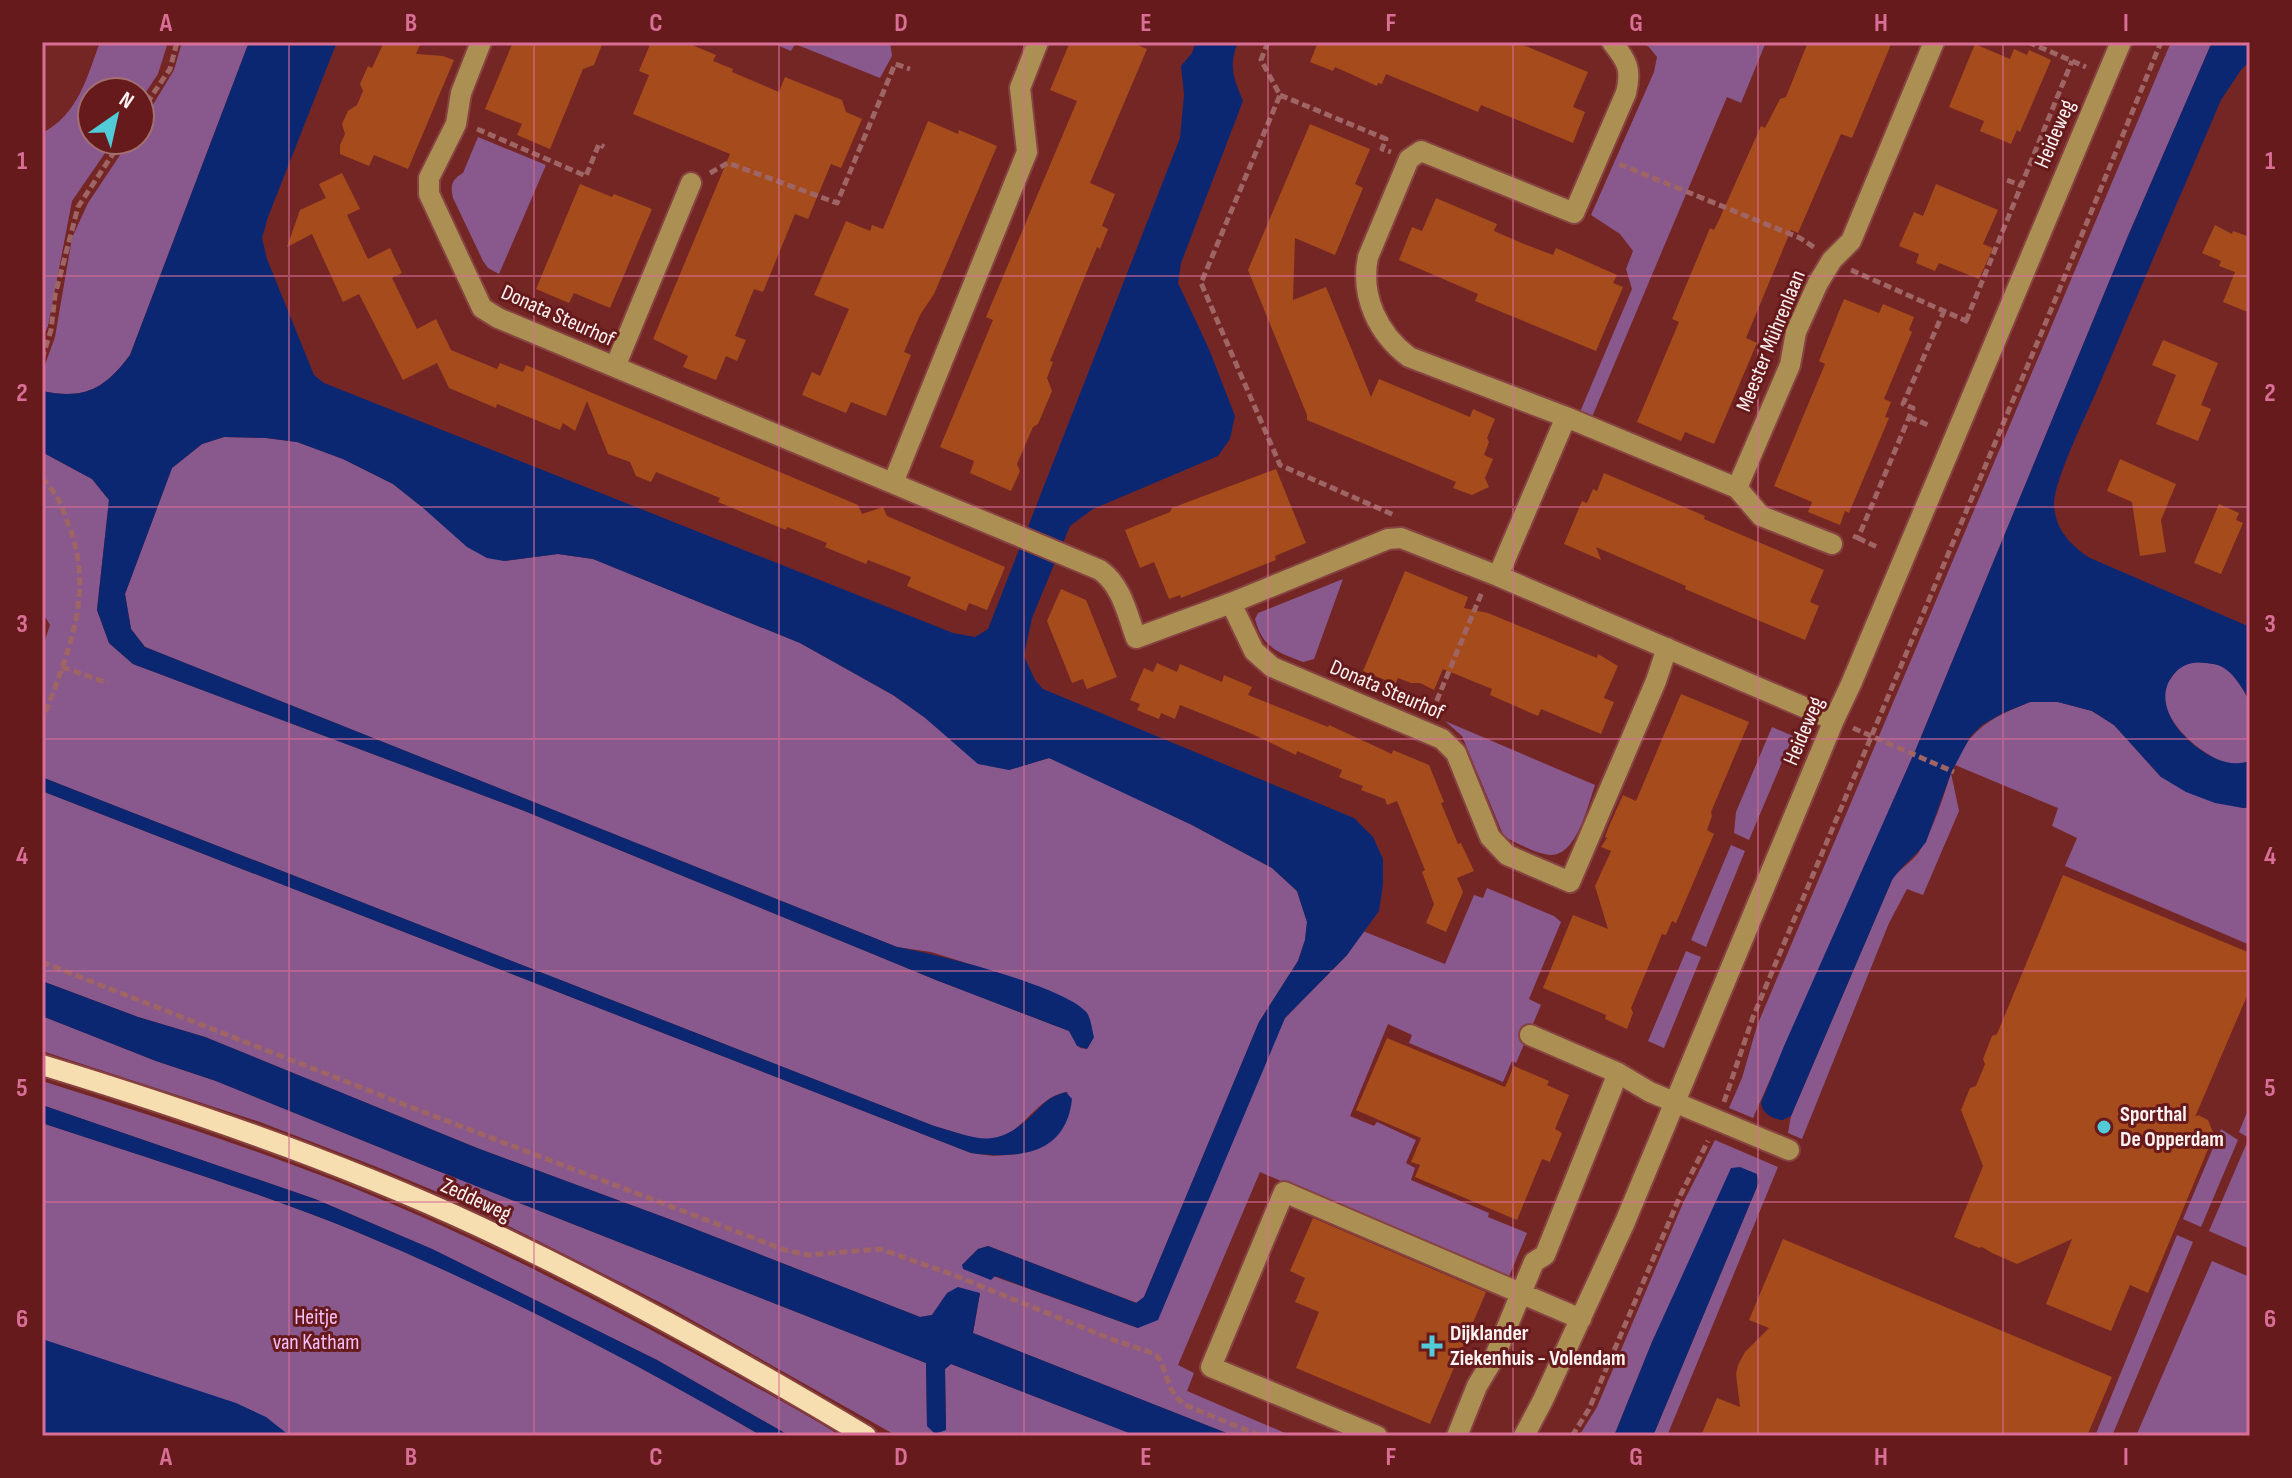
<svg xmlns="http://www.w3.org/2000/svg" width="2292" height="1478" viewBox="0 0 2292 1478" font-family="'Sofia Sans Condensed',sans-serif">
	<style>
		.green { fill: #89588d }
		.water { fill: #0c2772 }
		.building { fill: #a64b1c }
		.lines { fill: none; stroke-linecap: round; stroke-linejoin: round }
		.minor-casing { stroke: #874342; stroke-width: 24 }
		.major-casing { stroke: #874342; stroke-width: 24 }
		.path { stroke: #9e6564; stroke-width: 5; stroke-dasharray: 8 4; stroke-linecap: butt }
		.minor { stroke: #ac8f52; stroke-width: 20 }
		.major { stroke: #f6deb0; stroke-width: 20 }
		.grid { fill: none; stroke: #d96f97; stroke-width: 2; stroke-opacity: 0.55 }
		.poi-dot { fill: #52cbd8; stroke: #671a1b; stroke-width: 3 }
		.labels { text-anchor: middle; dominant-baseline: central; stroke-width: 6; stroke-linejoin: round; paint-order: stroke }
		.street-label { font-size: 22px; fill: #fcf2f1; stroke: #671a1b }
		.poi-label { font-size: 22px; font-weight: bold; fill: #fcf2f1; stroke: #671a1b; text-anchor: start }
		.park-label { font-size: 22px; fill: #f6bff9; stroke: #671a1b }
		.neatline { fill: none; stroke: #d96f97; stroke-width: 3 }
		.grid-label { font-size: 26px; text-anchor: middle; font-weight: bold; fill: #d96f97 }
	</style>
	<rect width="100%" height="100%" fill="#742625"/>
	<path class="green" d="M100,42H168L158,74L140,101V92H92V140H114L72,201L48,326L42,340V133C78,115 87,77 100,42Z
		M182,42H249L130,355C105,389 84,400 42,391V373L55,337L72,238L88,203L130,140H140V126L174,70Z
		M770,42H890L892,56L880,78L795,44L791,51Z
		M1641,42H1766L1741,103L1727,97L1592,417L1580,412L1632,289L1626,269L1633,251L1620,234L1591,215L1654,72L1657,57L1649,47Z
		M2171,42H2212L2128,236L1916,749L1753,1118L1729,1108L1742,1078L1757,1026Z
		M478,137L546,165L499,274L488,268L483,261L453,198C450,184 452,180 463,173Z
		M224,437L266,438L297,442L343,459L393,484L422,507L504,561L558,554L593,559L800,643L893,695L924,717L1009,770L1049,758L1069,766L1192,825L1272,868L1297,891L1307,922L1305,940L1298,961L1259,1022L1144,1297L1137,1303L988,1246L978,1249L962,1265L1138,1328L1285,1018L1347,955L1363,931L1445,964L1474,895L1483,898L1487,888L1554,916L1561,922L1529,999L1541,1005L1516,1063L1512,1061L1503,1082L1409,1043L1412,1035L1388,1024L1350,1116L1374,1126L1377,1122L1416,1140L1406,1163L1415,1168L1411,1180L1489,1213L1488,1217L1527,1233L1508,1279L1260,1172L1178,1365L1194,1373L1187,1391L1292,1436H1234L973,1333L980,1293L943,1299L932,1315L920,1317L677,1222L477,1148L205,1037L138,1017L42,981V791L971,1153L993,1156L1019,1154L1068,1092C1036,1095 1023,1137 989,1140C979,1141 946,1129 934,1126L44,778L42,783V649L50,625L46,618L42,620V452L92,479L109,500L97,610L109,643L133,664L522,810L936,980L1069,1031L1080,1048L1087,1049L1094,1037L1005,975L931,952L897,947L145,647L131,629L125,594L172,468L202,444Z
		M1343,579L1314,659L1303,662C1277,652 1263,648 1255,619L1258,613Z
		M2198,662C2204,663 2213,663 2219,665C2233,670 2243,690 2250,702V761C2241,764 2234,766 2225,763C2200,754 2157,718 2165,688C2166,684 2169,681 2172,677C2178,667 2186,663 2198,662Z
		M2030,702H2058L2092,711L2114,725L2161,777L2243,808L2250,807V945L2065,866L2077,838L2052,826L2058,808L1955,765C1971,727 1993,717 2030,702Z
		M1445,721L1595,785C1588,805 1577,855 1551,855C1536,854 1518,843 1504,837L1462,736Z
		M1772,727L1793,736L1749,840L1734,833L1736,812Z
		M1951,773L1959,811L1923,895L1907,889L1889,923L1802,1139L1788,1133L1791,1116L1892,880C1899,869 1911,863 1919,852C1933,830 1943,798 1951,773Z
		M1731,845L1745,851L1706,947L1691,940Z
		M1686,951L1701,957L1664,1048L1648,1041Z
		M42,1016L156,1061L216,1081L428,1167L926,1363L927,1425L946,1429L945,1369L951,1364L1137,1436H897L667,1306L459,1201L377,1167L260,1122L42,1051Z
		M42,1081C148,1114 253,1148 356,1189C470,1235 580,1291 688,1350C739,1378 791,1405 841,1436H790L657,1360L432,1249L315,1199L42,1105Z
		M2250,1105V1249L2209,1231L2249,1138L2239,1132Z
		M42,1123C147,1158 254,1190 357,1232C497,1290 631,1360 762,1436H290L42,1339Z
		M2221,1129L2238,1140L2201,1227L2183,1219Z
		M1715,1140L1778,1167L1667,1436H1653L1759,1182L1672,1299L1652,1342L1614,1436H1579L1597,1407L1683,1203Z
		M2177,1235L2193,1242L2112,1436H2095Z
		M2212,1261L2250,1277V1436H2136Z"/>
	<path class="water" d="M249,42H337L268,217L262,238L267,259L314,375L324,383L953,633L975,637L988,629L1180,138L1184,94L1181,66L1192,53L1196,42H1238C1228,66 1234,79 1243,101L1181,263L1178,283L1209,349L1235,416L1230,439L1218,456L1093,509L1070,526L1032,618L1024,656L1035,680L1043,689L1354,818L1373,837L1383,859V884L1379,911L1347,955L1285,1018L1158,1320L1138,1328L995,1276L991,1280L963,1269L962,1265L978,1249L988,1246L1136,1303L1144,1297L1259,1022L1298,961L1305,940L1307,922L1297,891L1272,868L1192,825L1049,758L1009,770L978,764L924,717L893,695L800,643L593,559L558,554L504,561L487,558L467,547L422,507L393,484L343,459L297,442L266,438L224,437L202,444L172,468L125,594L131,629L145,647L897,947C933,953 1068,987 1087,1013C1091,1019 1092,1030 1094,1037L1087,1049L1077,1046L1069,1031L936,980L522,810L133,664L109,643L97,610L109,500L92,479L42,452V391C84,400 105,389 130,355Z
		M2212,42H2250V61L2241,70L2221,100C2179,199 2136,298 2094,397C2084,419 2053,484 2054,505C2055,529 2071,546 2090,558L2250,627V702C2244,690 2235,675 2224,668C2218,664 2213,664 2206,663C2192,661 2182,664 2173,675C2153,701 2176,732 2198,748C2215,760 2230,767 2250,761V807L2243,808L2215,803L2186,792L2161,777L2114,725L2092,711L2058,702H2030L2003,713L1982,725L1970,737L1951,773L1926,842C1916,856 1901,866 1892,880L1791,1116L1783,1120C1773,1119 1763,1115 1761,1103L1784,1046L1916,749L2128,236Z
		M44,778L934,1126C975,1137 994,1151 1030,1117C1044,1104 1046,1098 1066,1092L1072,1099C1066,1156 1017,1159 971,1153L42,791Z
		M42,981L138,1017L205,1037L477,1148L677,1222L920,1317L932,1315L947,1293L958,1287L980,1293L973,1333L1234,1436H1137L951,1364L945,1369L946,1430L935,1434L927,1426L926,1363L428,1167L216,1081L156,1061L42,1016Z
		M42,1105L315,1199L432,1249L657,1360L790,1436H762C631,1360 496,1290 357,1232C254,1190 147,1158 42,1123Z
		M1740,1167L1757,1174L1759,1182L1653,1436H1614L1652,1342L1731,1168Z
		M42,1339L236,1403L266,1417L290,1436H42Z"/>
	<path class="building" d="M384,42H421L416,54L443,56L454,60L408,169L374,155L369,166L340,154V145L345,134L342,124L348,111L357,105L363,91L360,84L368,66L372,68Z
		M513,42H603L594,65L583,69L550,149L517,135L522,124L485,109Z
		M651,42H685L716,55L713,61L733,69L732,72L779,92L785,77L842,100L846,112L862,119L841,168L831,164L808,219L795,214L763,292L754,289L735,336L746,340L737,361L726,356L716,380L683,367L688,356L653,339L730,154L633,114L649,75L639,71Z
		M1070,42H1131L1147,49L1090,183L1115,194L1102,226L1108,229L1100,249L1097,247L1050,361L1053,362L1047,378L1052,391L1038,424L1033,427L1017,464L1020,471L1011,491L970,473L974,461L940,447L993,320L986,317L1077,101L1050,90Z
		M1318,42H1516L1588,72L1573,107L1585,112L1573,143L1481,105L1478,112L1386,74L1382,84L1378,83L1377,86L1335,67L1333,71L1310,62Z
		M1808,42H1892L1852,138L1841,134L1798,233L1791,230L1746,338L1757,343L1714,444L1685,432L1681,441L1637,422L1679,322L1672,319L1710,228L1714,230L1718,222L1761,126L1765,128L1780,99L1786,97Z
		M1975,44L2010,59L2014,49L2027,55L2029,50L2051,60L2020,132L2017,130L2011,144L1980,131L1984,121L1949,107Z
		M928,121L958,134L959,130L997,146L934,294L920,315L904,352L911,355L886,416L851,402L846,413L802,395L812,372L820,376L849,309L814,295L846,221L870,231L872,225L883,229Z
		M1310,124L1370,149L1355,184L1363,188L1335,255L1295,238L1293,300L1326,287L1371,397L1379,379L1470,417L1473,409L1495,419L1487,438L1489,442L1484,455L1493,459L1485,478L1489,487L1472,495L1453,488L1456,482L1307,420V415L1248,270Z
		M342,173L360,209L347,215L368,259L390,248L402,273L392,278L417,329L436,319L451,350L497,369L500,363L523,372L526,365L858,505L862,514L883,507L887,516L1005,567L987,610L969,603L966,611L940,600L907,586L911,577L868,560L866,564L825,547L827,543L787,527L786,530L742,512L718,502L720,498L656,472L651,482L636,476L630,462L608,454L587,401L575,431L563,423L560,430L497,404L496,408L449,388L437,363L403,380L359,294L343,302L312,234L287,247L300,210L326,198L319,184Z
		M580,184L612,197L614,194L652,209L610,308L574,293L569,303L536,289Z
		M1936,184L1998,210L1983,244L1993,248L1979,279L1939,263L1935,271L1916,263L1919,254L1899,246L1914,212L1923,216Z
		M1436,198L1497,224L1494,231L1524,244L1553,255L1556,248L1617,275L1613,283L1623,287L1596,351L1475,301L1478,294L1399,260L1412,227L1422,231Z
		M2215,225L2232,234L2233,231L2250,237V313L2223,302L2235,272L2219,266L2221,261L2202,253Z
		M1844,299L1879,313L1883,304L1914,317L1909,330L1912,332L1884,399L1891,402L1885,417L1889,418L1849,513L1845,511L1840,525L1808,512L1812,502L1774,486L1825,364L1819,361Z
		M2163,340L2218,363L2201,405L2211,409L2198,441L2156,424L2176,375L2152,365Z
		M2120,459L2176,484L2161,520L2166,552L2140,556L2132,502L2107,491Z
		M1276,469L1306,543L1275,556L1276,560L1181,598L1180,595L1169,599L1154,562L1140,568L1125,530L1170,512L1172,508L1185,503Z
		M1604,473L1705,516L1704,519L1824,570L1810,602L1819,606L1805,640L1685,589L1686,586L1596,547L1601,560L1564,544L1582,501L1587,503L1593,489L1597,491Z
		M2219,504L2239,513L2236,520L2243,523L2221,574L2194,563Z
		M1405,571L1468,597L1464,608L1488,613L1597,658L1598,654L1618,666L1604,698L1614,702L1601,734L1541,709L1538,716L1490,695L1492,689L1443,669L1434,690L1420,683H1411L1398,678L1395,684L1363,671Z
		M1061,589L1086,600L1117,677L1087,689L1083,679L1072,683L1047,621Z
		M1157,663L1177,672L1180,664L1222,682L1224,675L1252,687L1248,695L1328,727L1329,725L1392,754L1393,750L1429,765L1444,802L1441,803L1458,844L1461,843L1474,871L1457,878L1463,892L1446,932L1426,923L1434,904L1422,872L1425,870L1397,801L1387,805L1385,799L1361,790L1363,786L1339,777L1342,770L1297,751L1296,755L1250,733L1180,705L1175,719L1161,713L1159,719L1137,710L1140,704L1130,700L1144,668L1153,672Z
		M1681,694L1749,722L1711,812L1712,816L1707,830L1714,834L1676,923L1672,921L1666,935L1662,934L1631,1008L1633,1013L1627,1029L1605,1019L1606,1015L1543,988L1573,915L1608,929L1595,886L1611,851L1601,847L1607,838L1605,837L1610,824L1623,795L1636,801Z
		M2063,875L2250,953V989L2195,1117L2198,1115L2208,1120L2214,1135L2148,1293L2130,1285L2111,1331L2046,1304L2072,1239L2017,1264L1992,1253L1982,1247L1979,1248L1954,1237L1983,1166L1961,1110L1970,1088L1976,1086L1985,1064L1983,1059L1992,1036L1997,1034Z
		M1387,1038L1505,1087L1514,1066L1549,1081L1547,1085L1569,1095L1555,1129L1562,1133L1550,1162L1542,1159L1517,1220L1415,1177L1420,1165L1411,1162L1421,1138L1356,1110Z
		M1313,1218L1486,1292L1430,1424L1296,1368L1319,1312L1295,1302L1305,1278L1290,1271Z
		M1783,1239L2112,1377L2087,1436H1701L1717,1398L1740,1407L1736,1374L1738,1365L1745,1352L1769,1328L1749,1320Z"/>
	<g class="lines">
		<defs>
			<path id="minor" d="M481,42L461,93L456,124L429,178V194L482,308L498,318L1100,570C1122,586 1127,613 1136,638L1231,603L1388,539L1401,538L1498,576L1834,720
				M615,367L691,183
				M1566,417L1409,357C1378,334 1360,296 1368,257L1409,159L1421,151L1574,213L1626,93C1632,69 1627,61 1612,42
				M893,483L1027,152L1020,88L1038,42
				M1737,488L1761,516L1832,544
				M1498,576L1566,417L1737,488L1790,365L1796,332L1818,283L1832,260L1851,241L1934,42
				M1231,603L1254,651L1272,667L1442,739L1456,753L1490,837L1507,855L1570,882L1656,681L1667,648
				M1530,1035L1618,1073L1650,1092L1789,1150
				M1377,1436L1211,1367L1284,1192L1581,1319
				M1457,1436L1477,1386L1495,1356L1534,1262L1545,1255L1618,1073
				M1524,1436L1543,1400L1625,1222L1834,720L1851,684L2121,42"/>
			<path id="major" d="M42,1065C190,1110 338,1161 478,1226C610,1288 741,1361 866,1436"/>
		</defs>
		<use href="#minor" class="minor-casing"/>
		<use href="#major" class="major-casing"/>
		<path class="path" d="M1268,42L1261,60L1280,95L1201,283L1280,465L1394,515
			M2028,42L2086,67
			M1280,95L1386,139L1382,149L1391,152
			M140,113L170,69L177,42
			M477,129L586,176L599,144L604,147
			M1619,164L1800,238L1815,248
			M710,173L728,163L837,203L895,64L910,69
			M2007,180L2022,186
			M1851,270L1971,323
			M1966,321L2072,61
			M42,359L51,330L55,295L78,207L122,140
			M1909,417L1928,425
			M42,478C58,495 61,504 69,526C96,596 66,656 42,722
			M1853,536L1858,538L1913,408L1903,404L1944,311
			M1858,538L1877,547
			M62,667L108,683
			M1432,712L1482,592
			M1853,728L1954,772
			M42,962L421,1111L785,1250L808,1255L880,1249L951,1274L1111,1339L1155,1354L1161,1361L1170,1387L1175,1396L1185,1405L1261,1436
			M1724,1102L1753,1017L2046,322L2161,42
			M1572,1436L1589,1409L1681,1194L1708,1141"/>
		<use href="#minor" class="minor"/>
		<use href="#major" class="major"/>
	</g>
	<path class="grid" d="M289,42V1436M534,42V1436M779,42V1436M1024,42V1436M1268,42V1436M1513,42V1436M1758,42V1436M2003,42V1436M42,276H2250M42,507H2250M42,739H2250M42,971H2250M42,1202H2250"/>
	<g class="poi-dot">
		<circle cx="2104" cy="1127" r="8"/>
		<path d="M1428 1334h8v8h8v8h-8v8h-8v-8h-8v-8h8z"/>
	</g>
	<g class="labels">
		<g class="street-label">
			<text transform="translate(2055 134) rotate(-67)">Heideweg</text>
			<text transform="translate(558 316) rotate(24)">Donata Steurhof</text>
			<text transform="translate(1771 341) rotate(-68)">Meester Mührenlaan</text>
			<text transform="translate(1387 690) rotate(23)">Donata Steurhof</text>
			<text transform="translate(1804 731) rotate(-67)">Heideweg</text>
			<text transform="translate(476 1200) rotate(25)">Zeddeweg</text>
		</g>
		<g class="poi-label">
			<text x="2120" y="1114">Sporthal<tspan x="2120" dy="25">De Opperdam</tspan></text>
			<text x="1450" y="1333">Dijklander<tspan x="1450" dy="25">Ziekenhuis - Volendam</tspan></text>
		</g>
		<g class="park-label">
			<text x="316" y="1317">Heitje<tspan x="316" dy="25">van Katham</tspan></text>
		</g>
	</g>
	<rect width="2292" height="1478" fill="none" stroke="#671a1b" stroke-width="88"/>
	<g transform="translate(116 116) rotate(34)"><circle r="38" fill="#671a1b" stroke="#a37071" stroke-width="2"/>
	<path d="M0-6L14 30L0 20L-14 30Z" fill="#52cbd8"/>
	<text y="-12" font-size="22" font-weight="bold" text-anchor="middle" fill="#fcf2f1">N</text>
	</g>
	<rect x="44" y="44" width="2204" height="1390" class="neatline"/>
	<g class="grid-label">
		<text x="166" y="31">A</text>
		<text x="411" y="31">B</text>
		<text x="656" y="31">C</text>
		<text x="901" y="31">D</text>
		<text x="1146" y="31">E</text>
		<text x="1391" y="31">F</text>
		<text x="1636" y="31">G</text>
		<text x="1881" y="31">H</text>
		<text x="2126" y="31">I</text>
		<text x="22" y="169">1</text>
		<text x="2270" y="169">1</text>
		<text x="22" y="401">2</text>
		<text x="2270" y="401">2</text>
		<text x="22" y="632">3</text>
		<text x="2270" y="632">3</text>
		<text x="22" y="864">4</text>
		<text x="2270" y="864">4</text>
		<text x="22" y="1096">5</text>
		<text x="2270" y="1096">5</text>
		<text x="22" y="1327">6</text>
		<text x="2270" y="1327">6</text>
		<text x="166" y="1465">A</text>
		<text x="411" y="1465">B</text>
		<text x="656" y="1465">C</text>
		<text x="901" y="1465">D</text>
		<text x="1146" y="1465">E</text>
		<text x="1391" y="1465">F</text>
		<text x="1636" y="1465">G</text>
		<text x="1881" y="1465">H</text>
		<text x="2126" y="1465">I</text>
	</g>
</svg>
